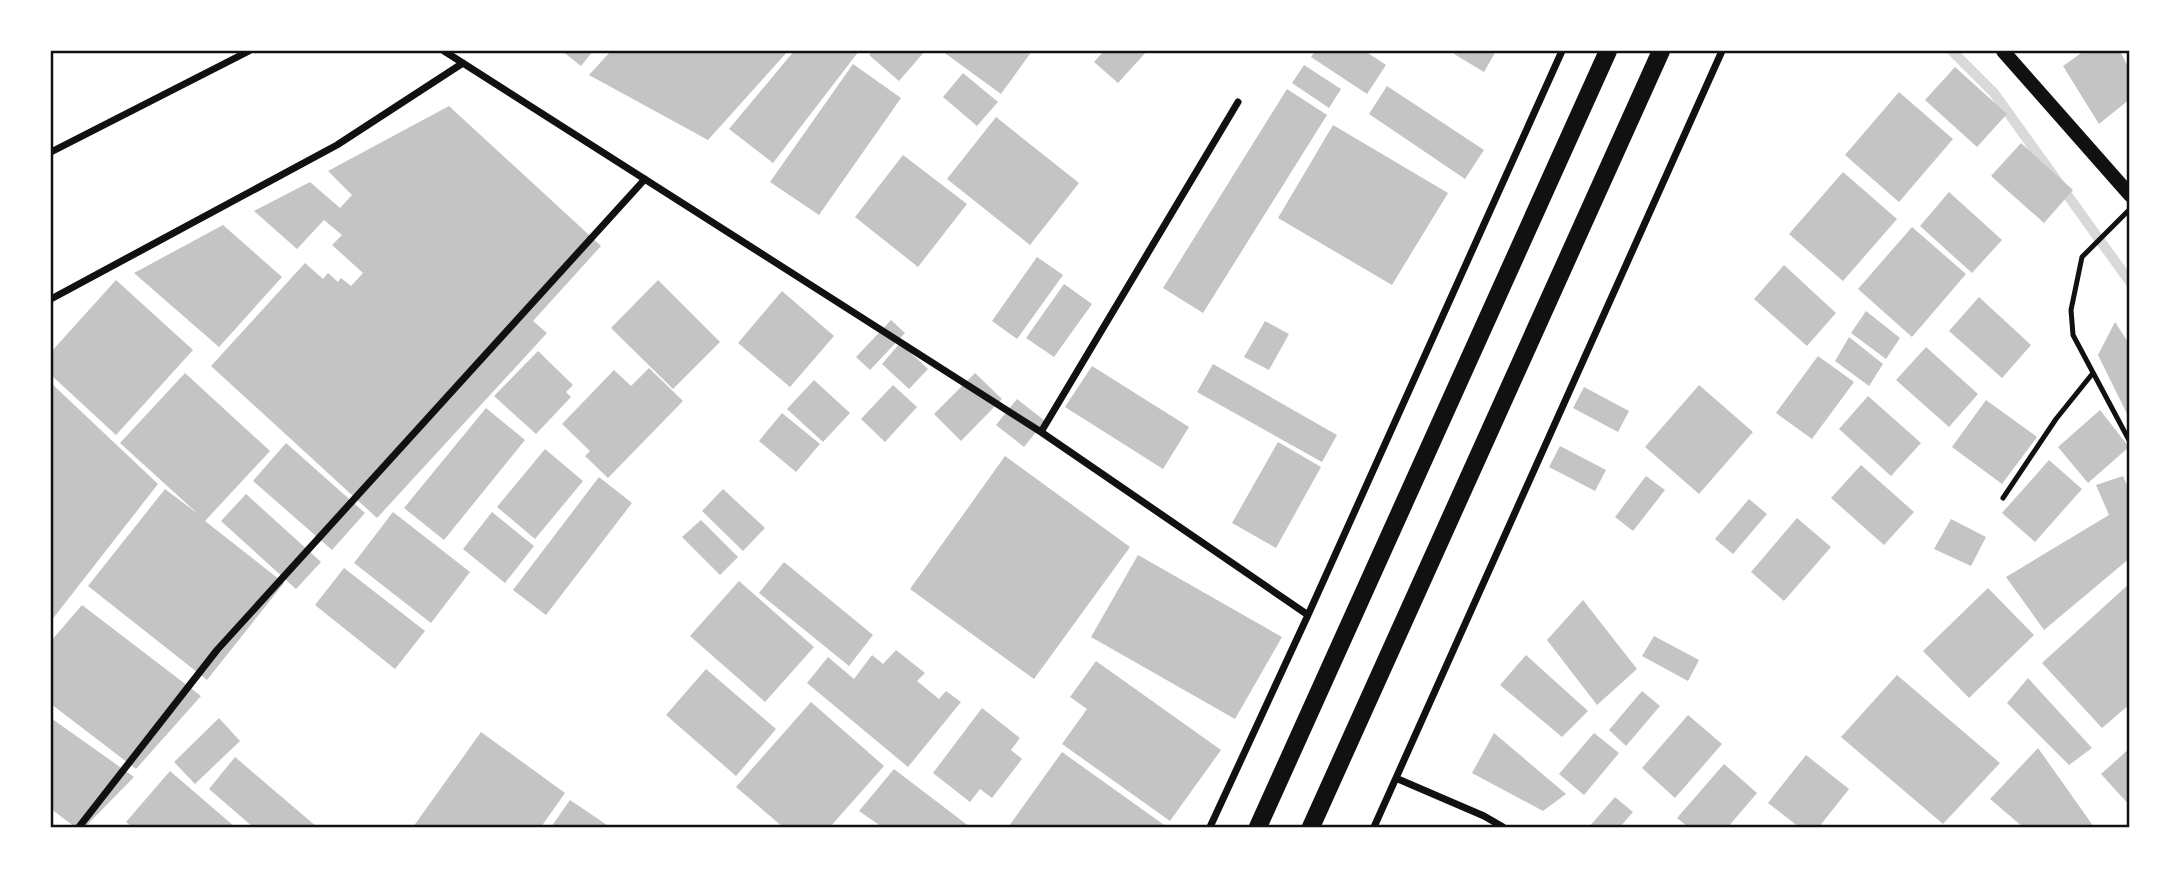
<svg xmlns="http://www.w3.org/2000/svg" width="2181" height="878" viewBox="0 0 2181 878" font-family="'Varela Round',sans-serif">
	<style>
		.lines { fill: none; stroke-linecap: round; stroke-linejoin: round }
		.stream { stroke: #d9d9d9; stroke-width: 10 }
		.building { fill: #c4c4c4 }
		.service { stroke: #111; stroke-width: 5 }
		.minor { stroke: #111; stroke-width: 7 }
		.secondary { stroke: #111; stroke-width: 14 }
		.primary { stroke: #111; stroke-width: 18 }
		.neatline { fill: none; stroke: #111; stroke-width: 2.5 }
	</style>
	<rect width="100%" height="100%" fill="#fff"/>
	<g class="lines">
		<path class="stream" d="M1952,51L1994,93L2130,282"/>
	</g>
	<path class="building" d="M562,51H593L581,66Z
		M611,51H788L708,140L589,75Z
		M794,51H859L773,163L729,129Z
		M873,51H925L899,81L869,55Z
		M942,51H1032L1001,94Z
		M1104,51H1147L1118,83L1094,62Z
		M1315,51H1365L1386,65L1367,94L1311,57Z
		M1456,51H1496L1484,72L1454,54Z
		M2084,51H2120L2130,71V99L2099,124L2063,66Z
		M853,64L901,98L819,215L770,182Z
		M1304,65L1341,89L1329,108L1292,83Z
		M1955,67L2007,114L1977,147L1925,100Z
		M963,73L998,102L977,126L943,97Z
		M1387,86L1484,150L1465,179L1369,114Z
		M1287,89L1327,115L1203,313L1163,288Z
		M1899,92L1953,139L1899,202L1845,155Z
		M449,106L601,246L533,321L547,333L377,518L211,366L305,263L323,279L328,273L338,282L341,278L351,286L363,273L332,245L342,235L324,220L297,249L254,211L310,182L340,208L352,195L328,171Z
		M996,117L1079,183L1030,245L947,179Z
		M1333,125L1448,193L1392,285L1278,218Z
		M2021,143L2073,190L2044,223L1991,176Z
		M903,155L967,204L918,267L855,217Z
		M1843,172L1897,219L1843,281L1789,234Z
		M1949,192L2002,240L1972,273L1920,226Z
		M223,225L282,277L219,347L134,273Z
		M1912,227L1966,274L1912,337L1858,289Z
		M1037,257L1063,275L1017,339L992,321Z
		M1784,265L1836,313L1807,346L1754,299Z
		M116,280L193,350L116,435L51,375V352Z
		M658,280L720,342L673,389L611,328Z
		M1064,284L1092,304L1054,357L1026,338Z
		M782,291L834,336L790,387L738,343Z
		M1979,297L2031,345L2002,378L1949,331Z
		M1866,311L1900,338L1886,359L1851,333Z
		M891,320L905,333L870,370L856,357Z
		M1265,321L1289,334L1269,370L1244,357Z
		M2115,322L2130,345V420L2098,355Z
		M1849,337L1883,364L1869,386L1835,361Z
		M900,343L928,369L909,389L882,364Z
		M1926,347L1978,394L1949,427L1896,380Z
		M538,351L573,385L566,392L571,397L536,434L494,396Z
		M1818,356L1854,382L1812,439L1776,413Z
		M1213,364L1337,435L1322,462L1197,392Z
		M1092,366L1189,427L1163,469L1065,407Z
		M649,368L683,401L608,478L585,456L590,451L562,424L614,370L631,386Z
		M185,373L270,451L205,521L284,583L207,680L88,586L165,489L198,514L120,443Z
		M975,373L1002,399L961,441L934,414Z
		M814,380L850,413L823,442L787,409Z
		M51,383L158,484L51,621Z
		M893,385L917,407L885,442L861,419Z
		M1699,385L1753,432L1699,494L1645,447Z
		M1584,387L1629,411L1618,432L1573,408Z
		M1868,396L1921,443L1891,476L1839,429Z
		M1017,399L1045,421L1024,447L996,425Z
		M1986,400L2037,437L2002,484L1952,447Z
		M486,408L525,440L444,540L404,508Z
		M2100,410L2129,447L2088,483L2058,447Z
		M782,413L820,444L796,472L759,441Z
		M1278,442L1321,467L1276,548L1232,523Z
		M286,443L365,513L332,550L253,481Z
		M1560,446L1606,470L1595,491L1549,467Z
		M545,449L583,481L535,539L497,507Z
		M1005,456L1130,547L1034,679L910,589Z
		M2049,460L2082,489L2035,542L2002,513Z
		M1861,465L1914,512L1884,545L1831,498Z
		M1646,476L1665,490L1633,531L1615,517Z
		M2123,476L2130,492V558L2044,630L2006,577L2109,515L2096,485Z
		M599,477L632,503L546,615L513,590Z
		M723,489L765,528L743,551L702,511Z
		M246,494L321,562L296,589L221,521Z
		M1749,499L1767,514L1733,554L1715,539Z
		M393,512L470,572L431,623L354,563Z
		M492,512L534,546L505,583L463,549Z
		M1797,518L1831,547L1784,601L1751,572Z
		M1951,519L1986,537L1971,566L1934,549Z
		M701,520L738,557L720,575L682,537Z
		M1138,555L1282,637L1235,719L1091,637Z
		M784,562L873,635L849,666L759,593Z
		M344,568L425,631L395,669L315,605Z
		M739,581L814,647L765,702L690,636Z
		M2130,583V704L2102,728L2042,663Z
		M1988,588L2034,635L1969,698L1923,651Z
		M1583,600L1637,669L1597,705L1547,640Z
		M82,605L201,696L136,769L51,704V641Z
		M1654,636L1699,660L1688,681L1642,656Z
		M896,650L925,673L917,681L939,699L946,691L961,702L908,767L807,683L828,657L854,679L872,655L883,664Z
		M1526,655L1588,711L1562,737L1500,685Z
		M1096,661L1221,750L1170,821L1062,744L1087,709L1070,697Z
		M706,669L776,729L736,776L666,715Z
		M1897,675L2000,763L1943,824L1841,737Z
		M2028,678L2092,748L2069,765L2007,703Z
		M1642,691L1660,706L1626,746L1609,730Z
		M811,702L884,766L830,827H783L736,787Z
		M982,708L1020,738L1011,750L1022,759L992,798L980,789L970,802L933,773Z
		M1688,715L1722,744L1675,798L1642,768Z
		M51,718L134,777L85,827H75L51,809Z
		M219,718L240,741L195,784L174,762Z
		M481,732L565,793L541,827H413Z
		M1494,733L1566,794L1543,811L1472,773Z
		M1594,733L1619,753L1584,795L1559,774Z
		M2038,748L2094,827H2023L1990,799Z
		M2130,748V806L2101,774Z
		M1062,752L1167,827L1009,826Z
		M1806,755L1849,789L1819,827H1799L1768,803Z
		M235,757L317,827H253L209,789Z
		M1724,764L1757,793L1728,827H1688L1677,818Z
		M894,769L970,827H882L859,811Z
		M170,771L235,827H132L126,822Z
		M1615,797L1633,812L1620,827H1589Z
		M570,800L610,827H551Z"/>
	<g class="lines">
		<path class="service" d="M2130,209L2082,257L2071,310L2073,335L2130,442
			M2003,498L2056,419L2093,373"/>
		<path class="minor" d="M444,51L1041,432L1308,615
			M51,152L249,51
			M51,299L337,145L463,63
			M1041,432L1238,102
			M1398,779L1484,816L1503,827
			M79,827L217,650L645,179
			M1210,827L1308,615L1562,51
			M1374,827L1722,51"/>
		<path class="secondary" d="M2003,51L2130,195"/>
		<path class="primary" d="M1258,827L1608,51
			M1311,827L1661,51"/>
	</g>
	<rect width="2181" height="878" fill="none" stroke="#ffffff" stroke-width="105"/>
	<rect x="52" y="52" width="2076" height="774" class="neatline"/>
</svg>
